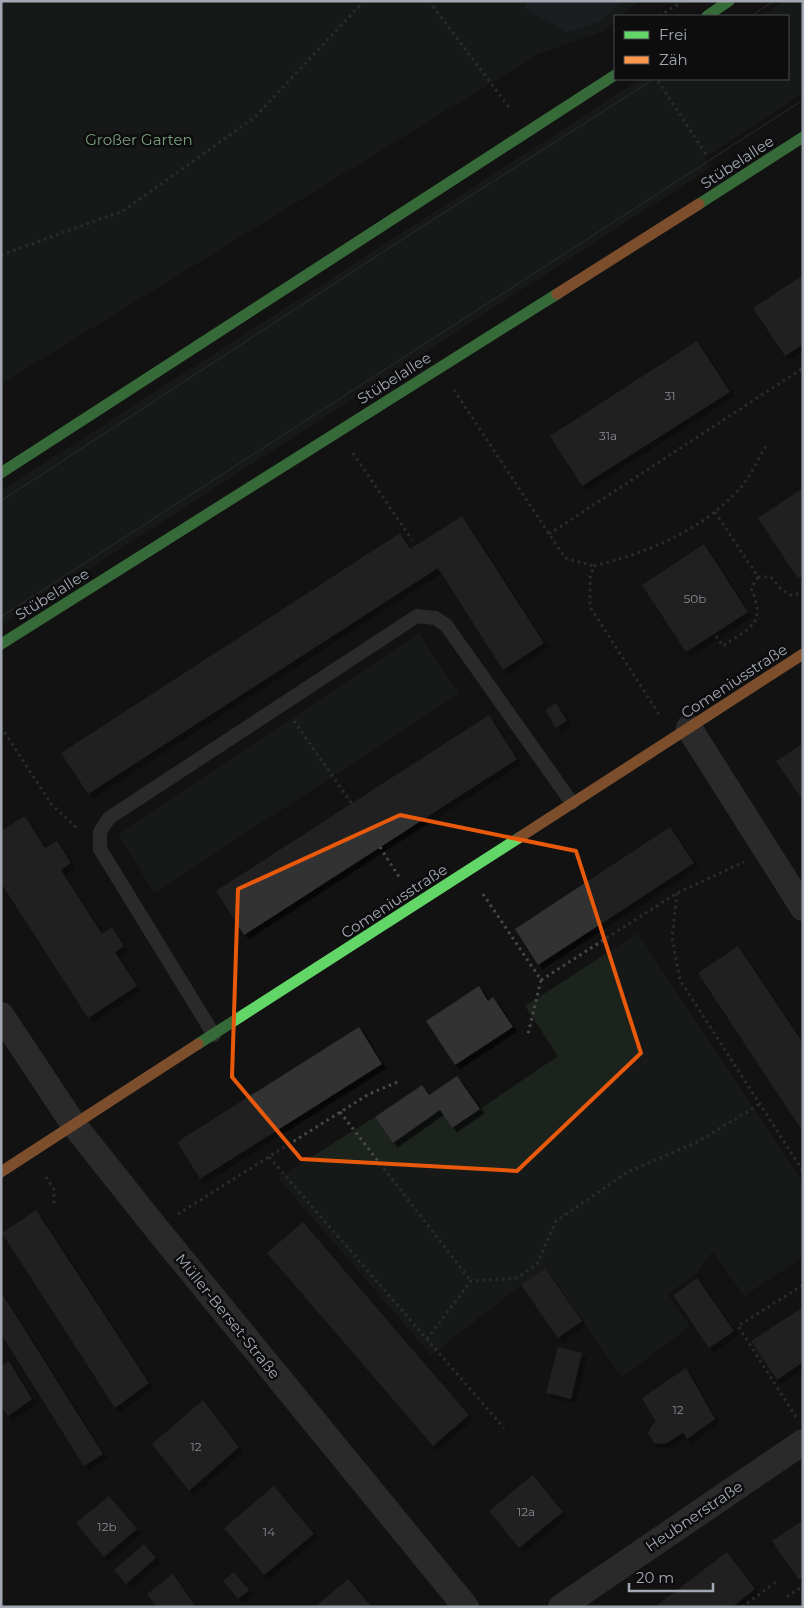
<svg xmlns="http://www.w3.org/2000/svg" width="804" height="1608" viewBox="0 0 804 1608" font-family="Montserrat,sans-serif">
	<style>
		.green { fill: #1c231d }
		.water { fill: #262d34 }
		.building { fill: #303032; filter: url(#shadow) }
		.lines { fill: none; stroke-linecap: round; stroke-linejoin: round }
		.path { stroke: #48494d; stroke-width: 3; stroke-dasharray: 2.5 4; stroke-linecap: butt }
		.lane { stroke: #47484b; stroke-width: 14 }
		.street { stroke: #47484b; stroke-width: 26 }
		.fast { stroke: #63d668; stroke-width: 11 }
		.slow { stroke: #ff974d; stroke-width: 11 }
		.tram { stroke: #47484b; stroke-width: 1 }
		.marked { fill: none; stroke: #e8590c; stroke-width: 4; stroke-linejoin: round }
		.labels { text-anchor: middle; dominant-baseline: central; stroke-width: 5; stroke-linejoin: round; paint-order: stroke }
		.number-label { font-size: 12px; fill: #868a94 }
		.park-label { font-size: 15px; fill: #7a9f7e; stroke: #0d0d0e }
		.street-label { font-size: 15px; fill: #a3a8b4; stroke: #0d0d0e }
	</style>
	<defs>
		<filter id="shadow"><feDropShadow dx="4.5" dy="4.5" stdDeviation="0" flood-color="#0009"/></filter>
	</defs>
	<rect width="100%" height="100%" fill="#121213"/>
	<path class="green" d="M1,1H638L621,16H615V21L604,31L538,54L1,384Z
		M784,1H803V93L704,158L710,168L1,626V491L641,79H651L654,83L662,79H788V16H760Z
		M419,633L459,694L154,893L118,834Z
		M638,933L803,1183V1257L744,1296L713,1251L696,1274L668,1294L690,1326L622,1377L545,1268L521,1285L431,1355L278,1178L375,1117L393,1143L440,1110L452,1128L558,1056L525,1006Z"/>
	<path class="water" d="M527,1H621L602,21L567,32L525,9Z"/>
	<path class="building" d="M803,275V344L785,356L753,308Z
		M697,341L730,392L582,486L550,436Z
		M803,488V575L798,579L758,518Z
		M462,516L544,643L503,670L438,568L88,794L61,753L400,533L410,549Z
		M704,544L748,612L686,652L642,585Z
		M556,703L567,721L556,728L545,710Z
		M489,715L517,759L244,935L216,891Z
		M803,744V801L776,761Z
		M25,816L45,848L57,841L71,863L61,870L102,934L112,927L124,946L115,952L137,986L88,1018L1,883V831Z
		M670,827L694,863L538,965L515,929Z
		M738,946L803,1043V1132L698,973Z
		M479,986L488,1001L493,997L513,1027L455,1065L426,1021Z
		M359,1027L382,1064L200,1179L177,1142Z
		M457,1076L480,1109L452,1128L440,1110L393,1143L375,1117L422,1085L429,1095Z
		M36,1210L149,1383L115,1408L2,1233Z
		M303,1222L469,1415L433,1446L267,1253Z
		M545,1268L582,1321L558,1338L521,1285Z
		M697,1278L734,1331L709,1348L673,1295Z
		M1,1292L103,1454L84,1466L1,1334Z
		M803,1307V1362L777,1380L751,1341Z
		M558,1347L582,1353L571,1399L546,1393Z
		M9,1361L32,1399L8,1416L1,1406V1366Z
		M686,1368L715,1419L687,1439L683,1433L665,1444L654,1443L648,1433L652,1425L656,1422L642,1398Z
		M203,1400L239,1447L189,1491L152,1444Z
		M533,1475L563,1512L519,1548L489,1511Z
		M274,1486L314,1534L264,1575L224,1528Z
		M109,1496L137,1529L104,1557L76,1523Z
		M803,1520V1577L799,1580L772,1541Z
		M144,1544L156,1558L126,1584L114,1570Z
		M727,1552L755,1589L732,1607H655Z
		M234,1572L249,1590L238,1599L223,1581Z
		M173,1574L195,1605L193,1607H157L147,1594Z
		M348,1579L372,1607H315Z"/>
	<g class="lines">
		<path class="path" d="M429,1L511,110
			M659,16L682,2
			M658,81L707,156
			M1,255L123,211L255,117L364,1
			M454,390L565,558L594,566
			M353,453L412,540
			M715,512L758,577
			M549,534L803,368
			M758,577H771L779,587L790,595L803,593
			M716,636L723,646C750,627 767,625 751,588L758,577
			M659,714L590,607V578L594,566C649,552 704,530 742,486C751,475 758,459 766,446
			M294,721L352,804
			M1,727L52,805L79,830
			M380,847L401,880
			M677,893L672,938L680,980L803,1171
			M483,894L541,980L528,1034
			M541,980L677,893L744,862
			M340,1112L471,1281
			M269,1157L504,1428
			M46,1177L54,1190V1203
			M178,1214L369,1094L400,1081
			M427,1339L471,1281L517,1278L537,1264L556,1221L628,1172L697,1142L760,1104
			M796,1417L738,1326L803,1285
			M787,1597L803,1586
			M742,1607L776,1582"/>
		<path class="lane" d="M214,1035L100,849V832L109,818L417,616L435,618L446,625L572,803"/>
		<path class="street" d="M689,728L803,908
			M1,1015L74,1125L156,1228L466,1607
			M561,1607L803,1442"/>
		<path class="fast" d="M707,16L729,1
			M699,204L803,137
			M1,473L615,75
			M1,644L557,294
			M198,1044L520,837"/>
		<path class="slow" d="M557,294L699,204
			M520,837L803,654
			M1,1172L198,1044"/>
		<path class="tram" d="M751,16L774,1
			M1,501L409,235L654,79
			M1,617L803,100"/>
	</g>
	<path d="M0 0H804V1608H0ZM400,815L576,851L641,1053L517,1171L301,1159L232,1077L238,889Z" fill="#121213" fill-opacity=".55" fill-rule="evenodd"/>
	<path class="marked" d="M400,815L576,851L641,1053L517,1171L301,1159L232,1077L238,889Z"/>
	<g class="labels">
		<g class="number-label">
			<text x="670" y="395">31</text>
			<text x="608" y="435">31a</text>
			<text x="695" y="598">50b</text>
			<text x="678" y="1409">12</text>
			<text x="196" y="1446">12</text>
			<text x="526" y="1511">12a</text>
			<text x="107" y="1526">12b</text>
			<text x="269" y="1531">14</text>
		</g>
		<g class="park-label">
			<text x="139" y="139">Großer Garten</text>
		</g>
		<g class="street-label">
			<text transform="translate(737 162) rotate(-33)">Stübelallee</text>
			<text transform="translate(394 378) rotate(-32)">Stübelallee</text>
			<text transform="translate(52 594) rotate(-32)">Stübelallee</text>
			<text transform="translate(734 681) rotate(-33)">Comeniusstraße</text>
			<text transform="translate(394 901) rotate(-33)">Comeniusstraße</text>
			<text transform="translate(228 1316) rotate(51)">Müller-Berset-Straße</text>
			<text transform="translate(694 1516) rotate(-34)">Heubnerstraße</text>
		</g>
	</g>
	<rect width="804" height="1608" fill="none" stroke="#a3a8b4" stroke-width="5"/>
	<rect x="614" y="15" width="175" height="65" fill="#0d0d0e" stroke="#494b50"/>
	<rect x="624" y="31" width="25" height="8" fill="#63d668" stroke="#494b50"/>
	<text x="659" y="40" font-size="15" fill="#a3a8b4">Frei</text>
	<rect x="624" y="56" width="25" height="8" fill="#ff974d" stroke="#494b50"/>
	<text x="659" y="65" font-size="15" fill="#a3a8b4">Zäh</text>
	<path d="M629 1583v8h84v-8" fill="none" stroke="#a3a8b4" stroke-width="2.5"/>
	<text x="636" y="1583" font-size="15" fill="#a3a8b4" stroke="#0d0d0e" stroke-width="4" paint-order="stroke">20 m</text>
</svg>
